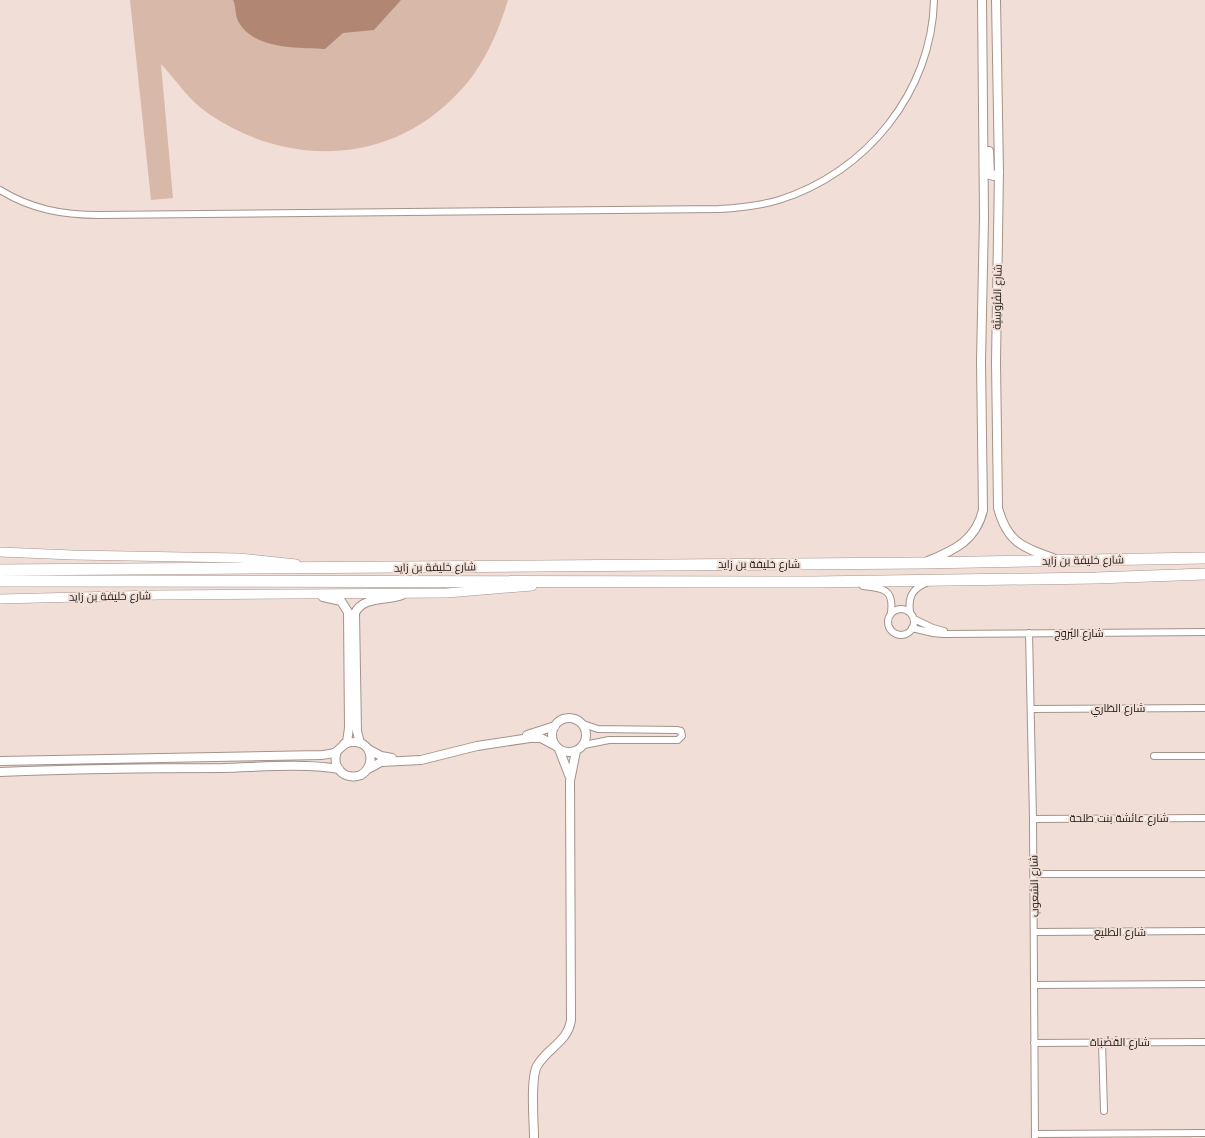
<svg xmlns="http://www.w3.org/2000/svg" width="1205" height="1138" viewBox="0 0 1205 1138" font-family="'Libre Baskerville',Cairo,serif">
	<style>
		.green { fill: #d8b8a9 }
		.water { fill: #b18774 }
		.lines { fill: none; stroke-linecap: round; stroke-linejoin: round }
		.street-casing { stroke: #a4938b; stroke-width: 8 }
		.secondary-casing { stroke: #a4938b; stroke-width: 10 }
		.primary-casing { stroke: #a4938b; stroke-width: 10 }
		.highway-casing { stroke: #a4938b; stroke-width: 12 }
		.street { stroke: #fff; stroke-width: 6 }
		.secondary { stroke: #fff; stroke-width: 8 }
		.primary { stroke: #fff; stroke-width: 9 }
		.highway { stroke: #fff; stroke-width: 11 }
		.labels { text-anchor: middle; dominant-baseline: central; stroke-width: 4; stroke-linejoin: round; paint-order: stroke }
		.street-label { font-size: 11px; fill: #1d1714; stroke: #f1dfd7 }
	</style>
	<rect width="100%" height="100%" fill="#f1dfd7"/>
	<path class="green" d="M130,0H508C498,33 483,68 458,93C391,165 288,168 209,114C189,101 177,81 161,64L173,198L151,200Z"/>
	<path class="water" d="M233,0H401L374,30L343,33L325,49C296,47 254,50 238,21C235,15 236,6 233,0Z"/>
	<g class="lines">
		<defs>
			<path id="street" d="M0,190C31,209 62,215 99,215L719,209C739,208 759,206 779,200C866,173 932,92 934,0
				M863,586C883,588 894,589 891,612
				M888 622a13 13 0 1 1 26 0a13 13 0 1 1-26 0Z
				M910,612C908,597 912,589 926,583
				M914,619L933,628L944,631
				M912,628L933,633L943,634L1205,632
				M1029,633L1033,819L1035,1138
				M1031,709L1205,708
				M583,724L598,729L677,730L681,731L682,736L678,740H609L584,745
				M1154,756H1205
				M1033,819L1205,818
				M1034,874H1205
				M1035,932L1205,931
				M1034,985L1205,984
				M1102,1042L1104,1111
				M1034,1043L1205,1042
				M1035,1134L1205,1133"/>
			<path id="secondary" d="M996,0L999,172L996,362L998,508C1007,542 1023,548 1053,558
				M989,151L990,175L994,176L999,172
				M928,561C955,550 976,540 983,510L981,361L984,218L982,0
				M323,597L341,601L348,612L349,728L347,742L344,744
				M552 735a17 17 0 1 1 34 0a17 17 0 1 1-34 0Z
				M527,735L555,726
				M360,743L357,731L355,613C363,596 387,601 402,595
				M368,749L381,756L392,758
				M559,749L569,775
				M0,761L322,755C327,754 334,754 337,751C343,746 345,742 353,742C373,741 376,766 361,775C345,781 331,768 337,751
				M368,769L381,762L421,760L477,746L530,738H541L556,746
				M0,772C74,769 148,768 223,768C261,767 301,763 339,769
				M534,1138C534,1122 530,1079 537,1066C547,1048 568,1042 571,1020L570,781L576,751"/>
			<path id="primary" d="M0,552L73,555L239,558L296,564
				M0,599L158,595L447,593L532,586"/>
			<path id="highway" d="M0,570L924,563L1205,558
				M0,581L814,582L1096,578L1205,574"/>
		</defs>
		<use href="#street" class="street-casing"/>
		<use href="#secondary" class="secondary-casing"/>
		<use href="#primary" class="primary-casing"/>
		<use href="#highway" class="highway-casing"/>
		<use href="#street" class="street"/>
		<use href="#secondary" class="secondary"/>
		<use href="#primary" class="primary"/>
		<use href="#highway" class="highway"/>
	</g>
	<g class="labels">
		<g class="street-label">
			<text transform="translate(997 297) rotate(-89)">شارع الفُرُوسِيَّة</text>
			<text transform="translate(1083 560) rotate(-1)">شارع خليفة بن زايد</text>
			<text x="759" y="564">شارع خليفة بن زايد</text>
			<text transform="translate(435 567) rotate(-1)">شارع خليفة بن زايد</text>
			<text transform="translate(110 596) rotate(-1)">شارع خليفة بن زايد</text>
			<text x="1079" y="633">شارع البُروج</text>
			<text x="1118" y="708">شارع الظاري</text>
			<text x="1119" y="818">شارع عائشة بنت طلحة</text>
			<text transform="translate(1034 886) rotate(-91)">شارع الشعوب</text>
			<text x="1120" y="932">شارع الطليع</text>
			<text x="1120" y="1042">شارع القَصْبَاة</text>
		</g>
	</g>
</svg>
